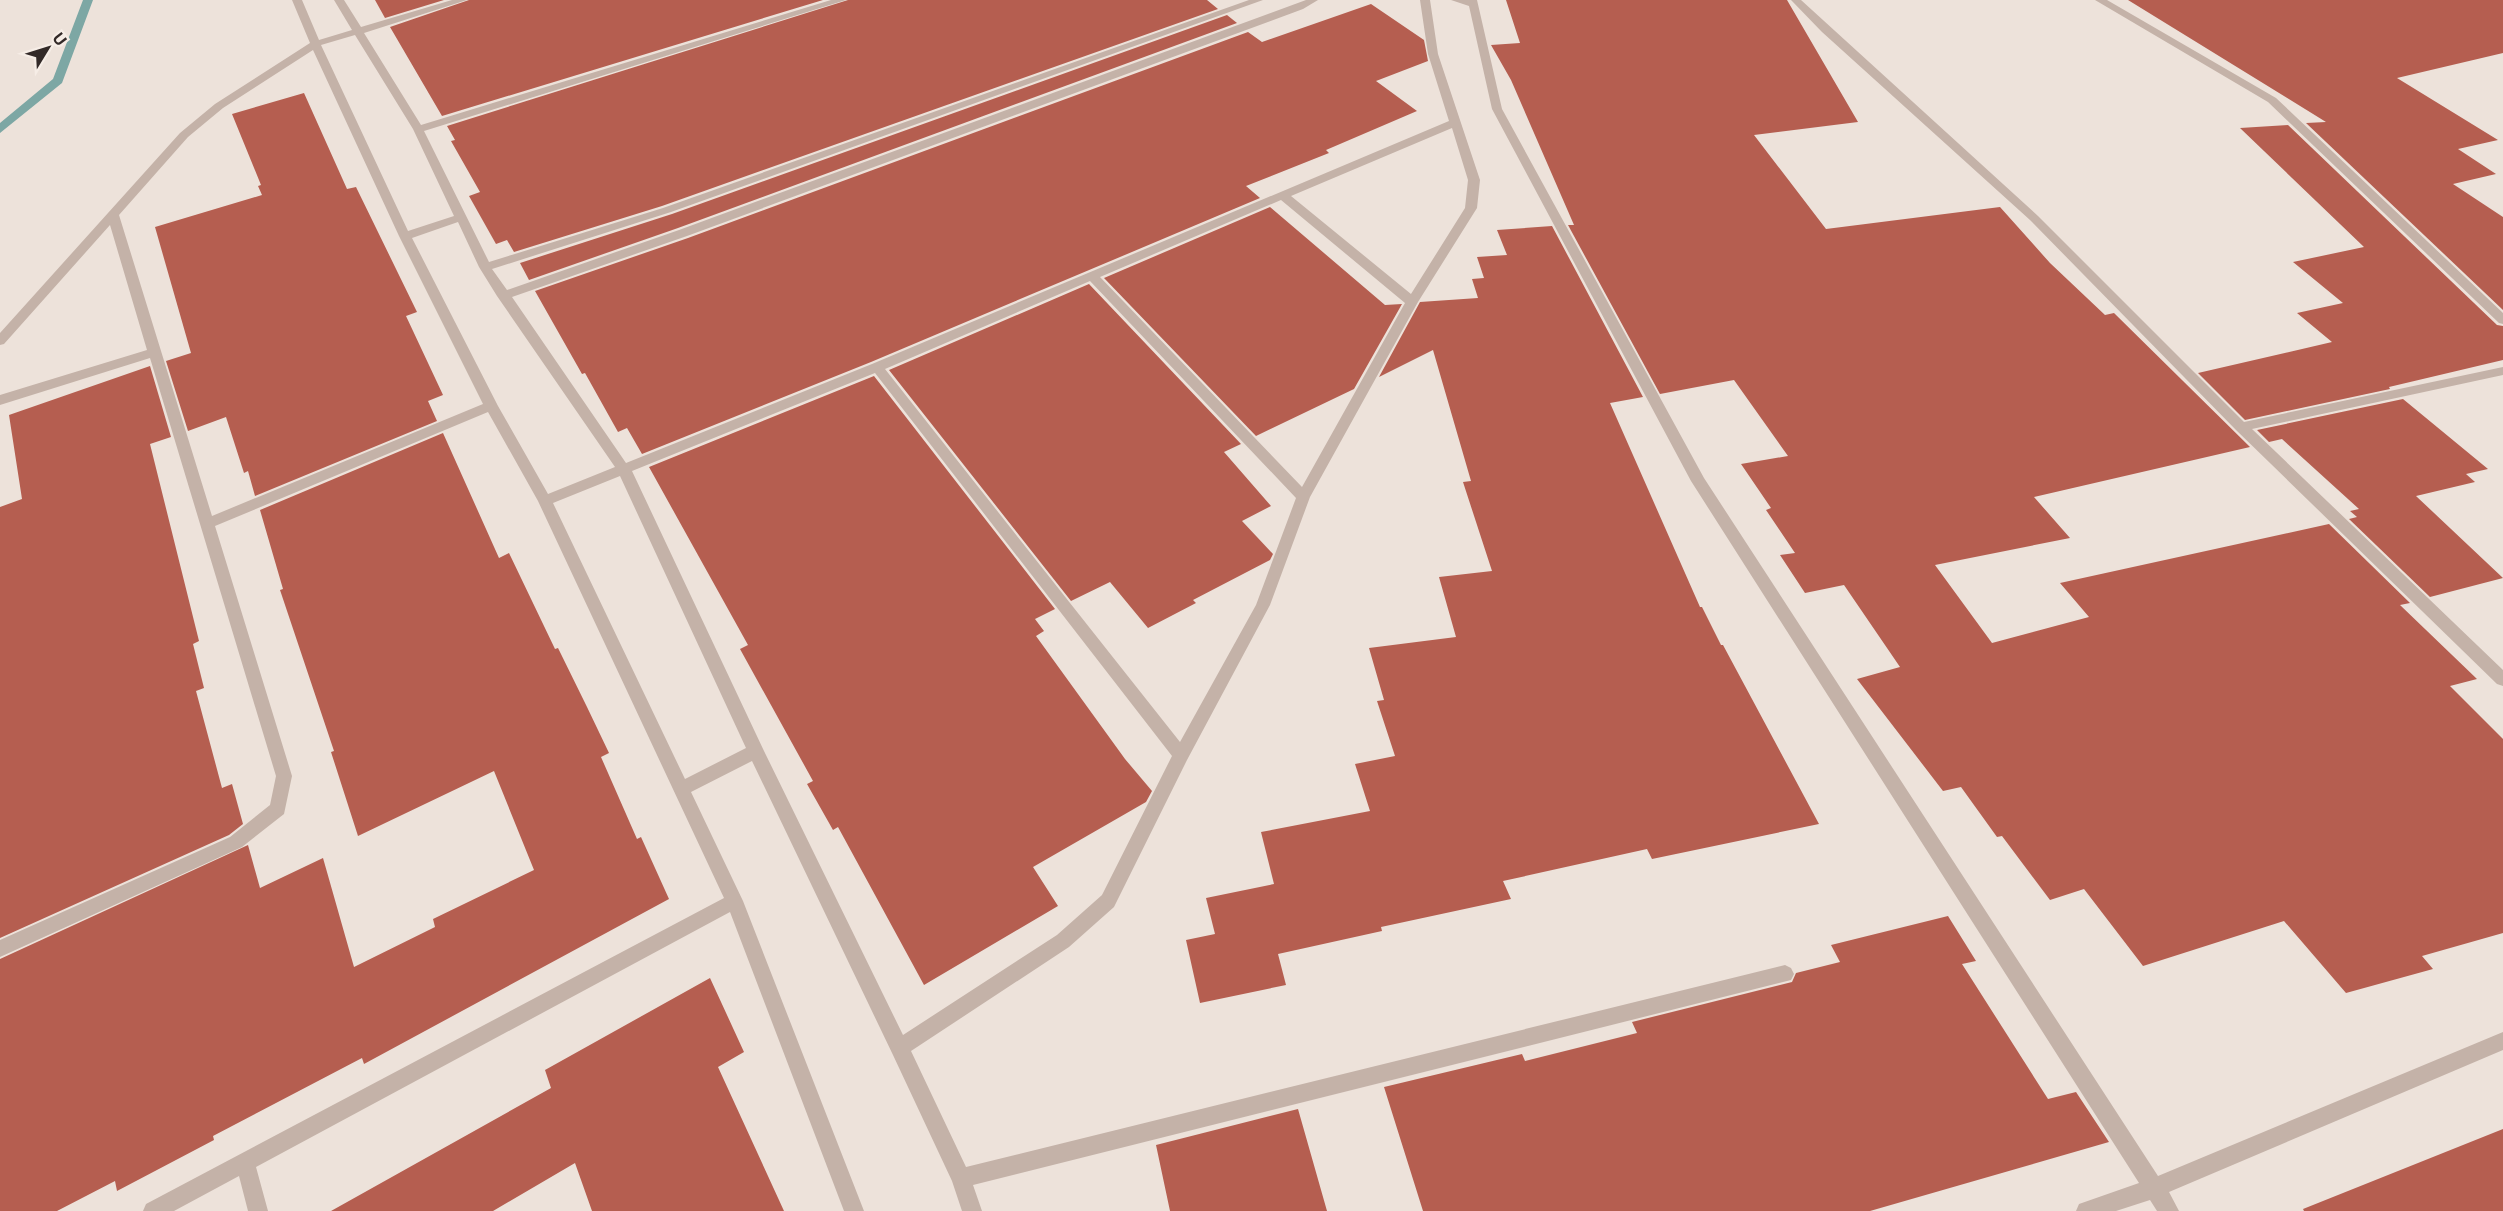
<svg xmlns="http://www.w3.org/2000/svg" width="2503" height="1211" viewBox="0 0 2503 1211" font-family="'Public Sans',sans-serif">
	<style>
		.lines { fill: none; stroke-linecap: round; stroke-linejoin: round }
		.stream { fill: #7da7a4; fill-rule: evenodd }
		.building { fill: #b55e50 }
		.minor { fill: #c4b2a8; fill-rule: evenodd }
	</style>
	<rect width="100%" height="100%" fill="#ede2da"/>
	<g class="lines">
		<path class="stream" d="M83,0H93L62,83L0,133V123L53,79Z"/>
	</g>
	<path class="building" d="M375,0H444L385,18Z
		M469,0H823L442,116L390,27Z
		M848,0H1207L1218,9L662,206L514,252L507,240L496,244L469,196L480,192L451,141L455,140L447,126Z
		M1506,0H1787L1858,122L1754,135L1826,229L2000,207L2050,263L2105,315L2114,313L2250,447L2034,497L2070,538L1935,565L1992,643L2089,617L2060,583L2329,524L2410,603L2400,605L2477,679L2450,686L2503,739V933L2422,956L2433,969L2346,993L2284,921L2143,966L2084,889L2050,900L2002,836L1997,837L1961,787L1943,791L1857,679L1900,667L1844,585L1805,593L1780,555L1795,553L1766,510L1771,508L1741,464L1788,456L1734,380L1660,394L1568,225H1574L1511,80L1491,45L1520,43Z
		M2128,0H2503V53L2397,78L2498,140L2458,149L2496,174L2453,184L2503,217V310L2306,123L2326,122Z
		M1371,4L1424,40L1428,61L1376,81L1417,111L1326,150L1329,153L1246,186L1260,198L871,362L642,454L627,428L618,432L585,373L582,374L535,291L688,238L1248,32L1262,42Z
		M1227,15L1237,23L678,228L529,280L520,263L672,214Z
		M304,93L347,189L356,187L417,312L406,316L443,395L428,401L437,421L255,496L248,471L244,473L226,417L188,431L166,361L191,353L155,227L262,195L258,186L261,185L232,114Z
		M2288,125L2497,325L2503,326V360L2389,387L2390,389L2245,420L2198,373L2332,342L2297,313L2343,303L2293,262L2364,247L2240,128Z
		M1270,207L1385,305L1402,304L1354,389L1256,436L1104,278Z
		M1552,226L1643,397L1610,403L1700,607H1702L1721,645H1723L1819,824L1652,859L1647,849L1503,881L1511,899L1381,927L1382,931L1278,954L1286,985L1200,1003L1186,940L1215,934L1206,898L1274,884L1261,832L1370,811L1355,764L1395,756L1377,701L1384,700L1369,648L1456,637L1439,577L1492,571L1463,482L1471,481L1433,350L1379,377L1420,302L1478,298L1472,279L1484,278L1477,257L1507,255L1497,230Z
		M1089,284L1241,444L1224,452L1271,506L1242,521L1273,554L1270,560L1193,600L1196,603L1148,628L1110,582L1071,601L889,370Z
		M150,366L171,437L150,444L199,641L193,644L204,688L196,691L222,788L232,784L243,824L229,835L0,938V507L22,499L9,415Z
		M874,376L1055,609L1035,619L1044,631L1036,636L1125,759L1152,791L1146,802L1033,867L1058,906L924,985L838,827L833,830L807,784L813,781L740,649L748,645L649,467Z
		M2403,399L2488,469L2466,474L2475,482L2416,496L2503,578L2430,597L2349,519L2357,517L2350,511L2359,509L2282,439L2269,442L2257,430Z
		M443,433L499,558L509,553L555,649L558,648L587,707L609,753L601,757L637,839L641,837L669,899L364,1064L362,1058L213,1136L214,1140L117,1191L115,1181L57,1211H0V959L248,845L260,888L323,858L354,967L435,927L433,919L534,870L494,771L358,836L331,752L334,751L280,590L283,589L260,510Z
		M1948,916L1976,961L1962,964L2048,1099L2076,1092L2109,1142L1870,1211H1423L1384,1087L1522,1054L1525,1061L1637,1033L1632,1022L1792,982L1796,973L1840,962L1831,945Z
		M710,978L744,1052L718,1067L784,1211H592L575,1163L493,1211H331L551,1088L545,1070Z
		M1298,1109L1327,1211H1170L1156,1145Z
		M2503,1129V1211H2304L2303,1209Z"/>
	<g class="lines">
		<path class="minor" d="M292,0H302L319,40L352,30L334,0H344L361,27L452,0H467L364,33L421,125L831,0H846L424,131L489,262L663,208L1249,0H1263L671,212L492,269L507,290L679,230L1306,0H1318L1303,9L687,236L512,297L626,463L872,364L1449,121L1428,54L1420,0H1430L1438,54L1480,180L1477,208L1418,302L1310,497L1270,605L1187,760L1114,907L1069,947L911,1051L966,1167L1785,965L1791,968L1794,974L1791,980L973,1185L982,1211H962L952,1181L893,1055L752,761L691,792L743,901L864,1211H844L730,912L256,1167L268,1211H248L239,1176L174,1211H143L146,1204L724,898L538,501L488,412L215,526L292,776L284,814L242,847L0,957V940L230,837L270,805L276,776L150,358L0,405V395L147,350L110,225L4,344L0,345V333L180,133L215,104L310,43ZM355,35L413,129L454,216L408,231L321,45ZM313,50L399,236L483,404L212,516L119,215L188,137L223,108ZM1452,128L1468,180L1465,208L1411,294L1291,196ZM1281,200L1405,303L1302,487L1100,277ZM458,222L479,267L497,296L615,467L548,494L498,406L412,238ZM1090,281L1296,498L1256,605L1180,742L885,369ZM875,373L1172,756L1102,895L1057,935L903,1035L764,751L632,471ZM620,476L746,748L685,779L553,503Z
			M1451,0H1477L1502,109L1704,478L2158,1176L2503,1032V1050L2169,1192L2179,1211H2157L2150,1200L2116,1211H2076L2079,1204L2139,1183L1691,481L1492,109L1469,6Z
			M1791,0H1801L2038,216L2244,422L2503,367V375L2252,429L2503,670V686L2497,684L2236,430L2030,220L1822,32Z
			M2095,0H2107L2276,98L2503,313V324L2499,323L2268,102Z"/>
	</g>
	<g transform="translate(48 48) rotate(52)" stroke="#f6ede6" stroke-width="4.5" paint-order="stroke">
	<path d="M0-4.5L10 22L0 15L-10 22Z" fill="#322927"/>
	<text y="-9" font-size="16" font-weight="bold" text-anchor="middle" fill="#322927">U</text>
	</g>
</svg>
